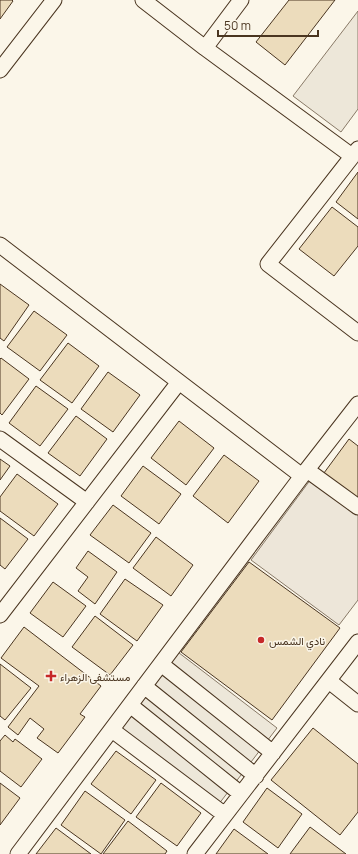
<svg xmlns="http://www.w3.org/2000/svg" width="358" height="854" viewBox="0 0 358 854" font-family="Manrope,Vazirmatn,sans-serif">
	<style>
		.green { fill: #ede6d9; stroke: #887966 }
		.parking { fill: #ede7d9; stroke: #887966 }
		.building { fill: #ecdcbc; stroke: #4a3520 }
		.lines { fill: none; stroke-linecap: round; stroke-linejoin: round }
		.minor-casing { stroke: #4a3520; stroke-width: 17 }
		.minor { stroke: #fbf6e9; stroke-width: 15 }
		.poi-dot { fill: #c62828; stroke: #fbf6e9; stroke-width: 1.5 }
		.labels { text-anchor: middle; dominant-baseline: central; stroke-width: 3; stroke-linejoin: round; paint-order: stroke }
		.poi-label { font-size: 11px; fill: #4a3520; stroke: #fbf6e9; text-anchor: start }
	</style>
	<rect width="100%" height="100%" fill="#fbf6e9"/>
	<path class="green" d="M311,479L358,514V600L339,625L251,560Z"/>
	<path class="parking" d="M358,11V109L341,132L293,96Z
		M170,646L277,728L212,813L105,731Z"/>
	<path class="building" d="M0,0H12L13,1L0,19Z
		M289,0H335L285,65L256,42Z
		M358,172V219L336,202Z
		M332,207L358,227V246L334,276L299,249Z
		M0,284L29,305L4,341L0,338Z
		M34,311L67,335L40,371L7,347Z
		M68,343L99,366L72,403L40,380Z
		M1,358L29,379L2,415L0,413V359Z
		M108,372L140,395L113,432L81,409Z
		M36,386L68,409L40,446L9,423Z
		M76,416L107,439L80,476L48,453Z
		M179,421L214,448L186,485L151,458Z
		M349,439L358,446V501L321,477Z
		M224,455L259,481L228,523L193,496Z
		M0,459L10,466L0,480Z
		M143,466L181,494L159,524L121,496Z
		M17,474L58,504L34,536L0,511V497Z
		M113,505L151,533L129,563L90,535Z
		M0,518L28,539L5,569L0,565Z
		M156,537L193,565L171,596L133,568Z
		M88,551L117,572L95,604L78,591L88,577L76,568Z
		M249,562L340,628L272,720L181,652Z
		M125,579L163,605L137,641L100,614Z
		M53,582L86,606L63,637L30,613Z
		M95,616L133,645L110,675L72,647Z
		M24,627L101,686L80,714L85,717L58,753L37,738L44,729L30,718L18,735L8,727L39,686L1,658Z
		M0,664L31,688L5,720L0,716Z
		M313,728L358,764V812L340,835L271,780Z
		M5,735L13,742L15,739L42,759L21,787L0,771V741Z
		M116,751L156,780L131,814L91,784Z
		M0,783L20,798L0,825Z
		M161,783L201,813L177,846L136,817Z
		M267,788L302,814L278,848L243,822Z
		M85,791L125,820L101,854L61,825Z
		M128,821L167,851L165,854H103Z
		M310,827L346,854H290Z
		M56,828L91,854H36Z
		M234,829L268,854H216Z"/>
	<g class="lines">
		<defs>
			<path id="minor" d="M143,0L205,48L352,156
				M205,48L241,0
				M0,70L54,0
				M358,149L268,264L358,333
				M0,245L302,476L358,404
				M0,439L87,502
				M307,470L358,507
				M0,615L179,382
				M161,664L273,753
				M329,681L358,704
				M144,686L256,776
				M130,705L241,794
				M112,730L225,815
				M18,854L302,476
				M195,854L358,642"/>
		</defs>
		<use href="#minor" class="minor-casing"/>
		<use href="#minor" class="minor"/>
	</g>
	<g class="poi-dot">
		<circle cx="261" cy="640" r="4"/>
		<path d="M49 670h4v4h4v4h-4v4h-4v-4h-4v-4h4z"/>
	</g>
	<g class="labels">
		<g class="poi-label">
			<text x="269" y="640">نادي الشمس</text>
			<text x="60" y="676">مستشفى الزهراء</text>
		</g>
	</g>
	<path d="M218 30v6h100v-6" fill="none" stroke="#4a3520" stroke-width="2"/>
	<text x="224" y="30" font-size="12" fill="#4a3520" stroke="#fbf6e9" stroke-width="3" paint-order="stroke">50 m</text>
</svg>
